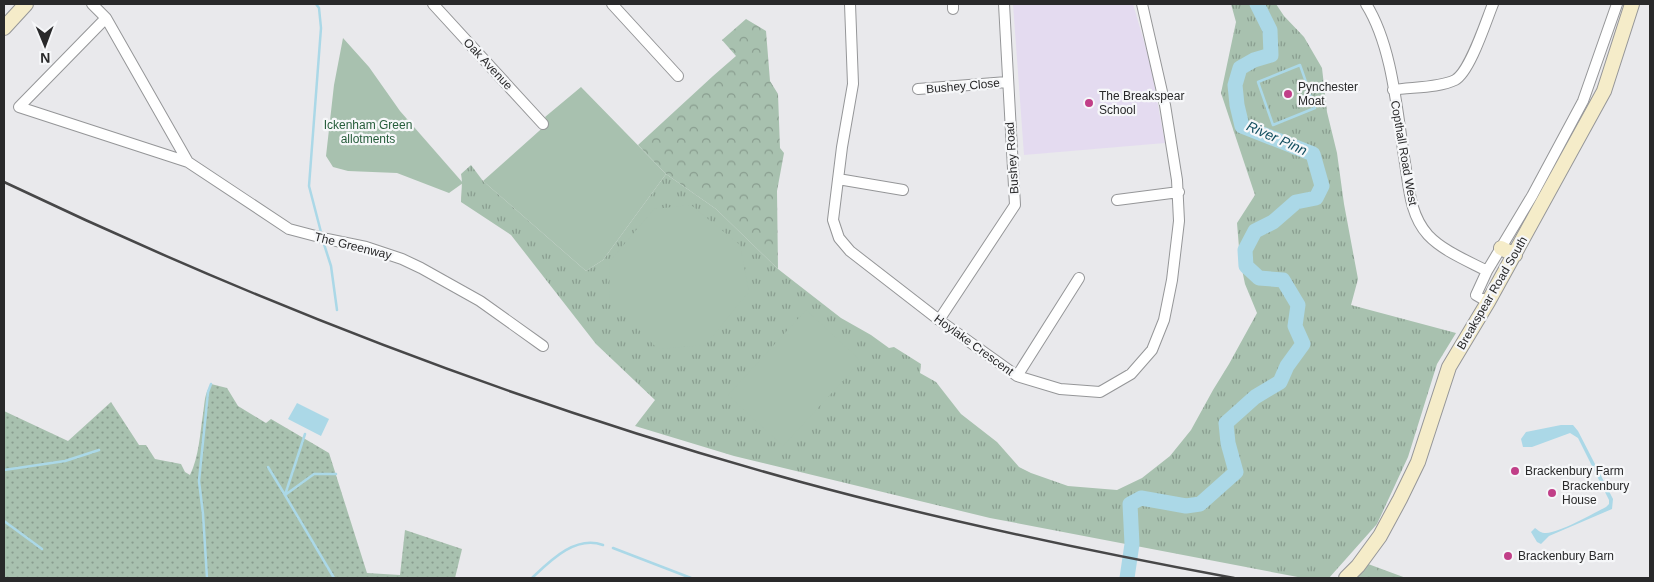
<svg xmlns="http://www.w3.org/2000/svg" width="1654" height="582" viewBox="0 0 1654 582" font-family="Arial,sans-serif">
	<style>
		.education { fill: #e4dbf0 }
		.grass { fill: url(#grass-dots) }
		.forest { fill: url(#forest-crowns) }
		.park { fill: url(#park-tufts) }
		.garden { fill: #a8c1af }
		.water { fill: #abd8e7 }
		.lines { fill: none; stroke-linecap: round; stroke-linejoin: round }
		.stream { stroke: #abd8e7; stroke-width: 2.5 }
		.river { stroke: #abd8e7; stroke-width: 15 }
		.street-casing { stroke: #959698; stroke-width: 12 }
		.secondary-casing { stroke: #959698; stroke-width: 16 }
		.street { stroke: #fff; stroke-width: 10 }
		.secondary { stroke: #f5ecc9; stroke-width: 14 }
		.rail { stroke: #474748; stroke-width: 2.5 }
		.poi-dot { fill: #c13f88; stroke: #f6f7f9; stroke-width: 2 }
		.labels { text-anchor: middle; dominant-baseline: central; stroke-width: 4.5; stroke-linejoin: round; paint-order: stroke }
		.street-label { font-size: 12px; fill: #29292a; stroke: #f6f7f9 }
		.poi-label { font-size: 12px; fill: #29292a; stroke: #f6f7f9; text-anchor: start }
		.park-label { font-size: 12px; fill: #265d3b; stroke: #f6f7f9 }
		.water-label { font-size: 14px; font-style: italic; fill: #145061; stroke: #f6f7f9 }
	</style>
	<defs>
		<pattern id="grass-dots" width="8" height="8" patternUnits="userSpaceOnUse" patternTransform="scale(1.25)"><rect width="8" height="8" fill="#a8c1af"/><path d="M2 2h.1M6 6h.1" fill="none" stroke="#899d8f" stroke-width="1.8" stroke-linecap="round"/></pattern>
		<pattern id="forest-crowns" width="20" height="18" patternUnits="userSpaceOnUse" patternTransform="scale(1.25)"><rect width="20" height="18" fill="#a8c1af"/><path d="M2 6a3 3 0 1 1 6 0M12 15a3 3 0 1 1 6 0" fill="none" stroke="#899d8f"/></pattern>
		<pattern id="park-tufts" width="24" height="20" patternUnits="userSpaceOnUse" patternTransform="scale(1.25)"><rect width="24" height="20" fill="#a8c1af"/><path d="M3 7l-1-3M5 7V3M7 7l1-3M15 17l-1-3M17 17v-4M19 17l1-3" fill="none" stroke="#899d8f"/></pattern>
	</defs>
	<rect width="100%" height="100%" fill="#e9e9ec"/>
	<path class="education" d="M1013,4H1133L1150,62L1165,143L1024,155Z"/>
	<path class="grass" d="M211,384L227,388L238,406L266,423L271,419L329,453L367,573L400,575L405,530L462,549L455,578H4V411L68,441L111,402L139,445H146L155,459L181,464L185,472L190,475C199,457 200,433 203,414C205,401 204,395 211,384Z"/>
	<path class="forest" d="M746,19L766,31L770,81L778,94L780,148L784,153L777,191L778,269L716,209L666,174L638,145L713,76L736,56L722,40Z
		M1360,561L1406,578H1347Z"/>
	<path class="park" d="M1231,4H1276L1284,16L1304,37L1322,68L1327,112L1337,153L1344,204L1358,279L1351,305L1456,333L1437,364L1408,457L1377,524L1329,578H1303L990,518L734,456L635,426L655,400L596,344L511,235L461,202C461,192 463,183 461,174L471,165L483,181L586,271L603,260L666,174L716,209L778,269L841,318L871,335L889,348L894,347L921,364L920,373L936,382L961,414L997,442L1019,467L1031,473L1068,486L1117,490L1142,478L1170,456L1191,430L1213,390L1229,364L1257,313L1245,284L1240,260L1237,223L1255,195L1221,93L1236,22Z"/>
	<path class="garden" d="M343,38L369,67L400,111L463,183L449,193L397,173L348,171L333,167L326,156L334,85Z
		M581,87L666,174L603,260L586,271L483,181L548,123L545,117Z
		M691,205L740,245L749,292L705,345L658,349L609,300L610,261L654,209Z
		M806,310L861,361L783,446L728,395Z"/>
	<path class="water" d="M297,403L329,419L321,436L288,419Z
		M1561,425H1573L1578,431L1613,499L1612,509L1549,536L1541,544L1537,542L1531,532L1535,528C1539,531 1541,533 1546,533C1561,532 1592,514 1606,507L1609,504V500L1578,438L1570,433L1532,447H1523L1521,439L1526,432Z"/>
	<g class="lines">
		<path class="stream" d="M316,4L319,8L321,28L309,186L322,236
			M1306,82L1300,65L1258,82L1273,125L1315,108L1309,92
			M323,241L331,266L337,310
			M305,434L285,495L334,578
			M268,467L285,495L314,474H336
			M4,470L65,461L99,450
			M4,521L42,549
			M613,548L691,578
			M207,578L203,514L199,481L208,392L211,384
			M532,578C550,561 575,535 603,545"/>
		<path class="river" d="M1127,578L1132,544L1130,504L1141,498L1186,506L1200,504L1236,472L1228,443L1226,423L1255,397L1280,382L1287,366L1303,344L1295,326L1298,305L1283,280L1259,278L1246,266L1245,250L1255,231L1273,222L1296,202L1316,198L1322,186L1313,154L1242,126L1237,105L1235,85L1240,68L1254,60L1271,55L1270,30L1257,4"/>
		<defs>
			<path id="street" d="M92,4L106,18L188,162L289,229L327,239L366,247L402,259L421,268L480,301L543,346
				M433,4L543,124
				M612,4L678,76
				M850,4L853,84L842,147L833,220L839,238L850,251L939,320L1017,376L1060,389L1100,392L1131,374L1152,350L1164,320L1172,280L1179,221L1177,180L1165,105L1142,4
				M953,4V9
				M1366,4C1393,47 1397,113 1405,163C1409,188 1410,215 1428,235C1443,251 1468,261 1487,271
				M106,18L19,107L188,162
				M918,89L1007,82
				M1393,90C1410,87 1439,88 1455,80C1470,72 1486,21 1493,4
				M838,179L903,190
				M1117,200L1179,192
				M1488,302L1476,295L1487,271L1532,196L1583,101L1617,4
				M939,320L1015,205L1004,4
				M1017,376L1079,278"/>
			<path id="secondary" d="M4,28L26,4
				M1501,248L1515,255
				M1346,578L1358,566L1380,536L1400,499L1418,462L1449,367L1488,302L1604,91L1632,4"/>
		</defs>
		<use href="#street" class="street-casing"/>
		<use href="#secondary" class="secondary-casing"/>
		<use href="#street" class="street"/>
		<use href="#secondary" class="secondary"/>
		<path class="rail" d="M4,182C260,304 527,407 801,482C944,521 1088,551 1234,578"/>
	</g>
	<g class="poi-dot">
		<circle cx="1288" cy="94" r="5"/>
		<circle cx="1089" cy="103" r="5"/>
		<circle cx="1515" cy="471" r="5"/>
		<circle cx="1552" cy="493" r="5"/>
		<circle cx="1508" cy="556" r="5"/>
	</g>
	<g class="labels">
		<g class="street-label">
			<text transform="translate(488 64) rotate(47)">Oak Avenue</text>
			<text transform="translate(963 86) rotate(-5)">Bushey Close</text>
			<text transform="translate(1404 153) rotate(80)">Copthall Road West</text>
			<text transform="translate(1012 158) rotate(-94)">Bushey Road</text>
			<text transform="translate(353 246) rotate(14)">The Greenway</text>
			<text transform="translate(1492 293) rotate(-60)">Breakspear Road South</text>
			<text transform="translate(974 345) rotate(36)">Hoylake Crescent</text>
		</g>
		<g class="poi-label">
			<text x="1298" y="87">Pynchester<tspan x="1298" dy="14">Moat</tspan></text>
			<text x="1099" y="96">The Breakspear<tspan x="1099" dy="14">School</tspan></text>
			<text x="1525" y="471">Brackenbury Farm</text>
			<text x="1562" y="486">Brackenbury<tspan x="1562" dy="14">House</tspan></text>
			<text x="1518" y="556">Brackenbury Barn</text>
		</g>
		<g class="park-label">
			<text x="368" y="125">Ickenham Green<tspan x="368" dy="14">allotments</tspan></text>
		</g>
		<g class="water-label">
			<text transform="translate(1277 138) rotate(24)">River Pinn</text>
		</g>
	</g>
	<rect width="1654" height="582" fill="none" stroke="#29292a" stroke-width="10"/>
	<g transform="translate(45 45) rotate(179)" stroke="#f6f7f9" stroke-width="4" paint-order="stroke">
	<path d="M0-4L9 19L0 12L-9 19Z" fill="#29292a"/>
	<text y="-8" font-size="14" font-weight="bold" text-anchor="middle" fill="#29292a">N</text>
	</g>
</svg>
